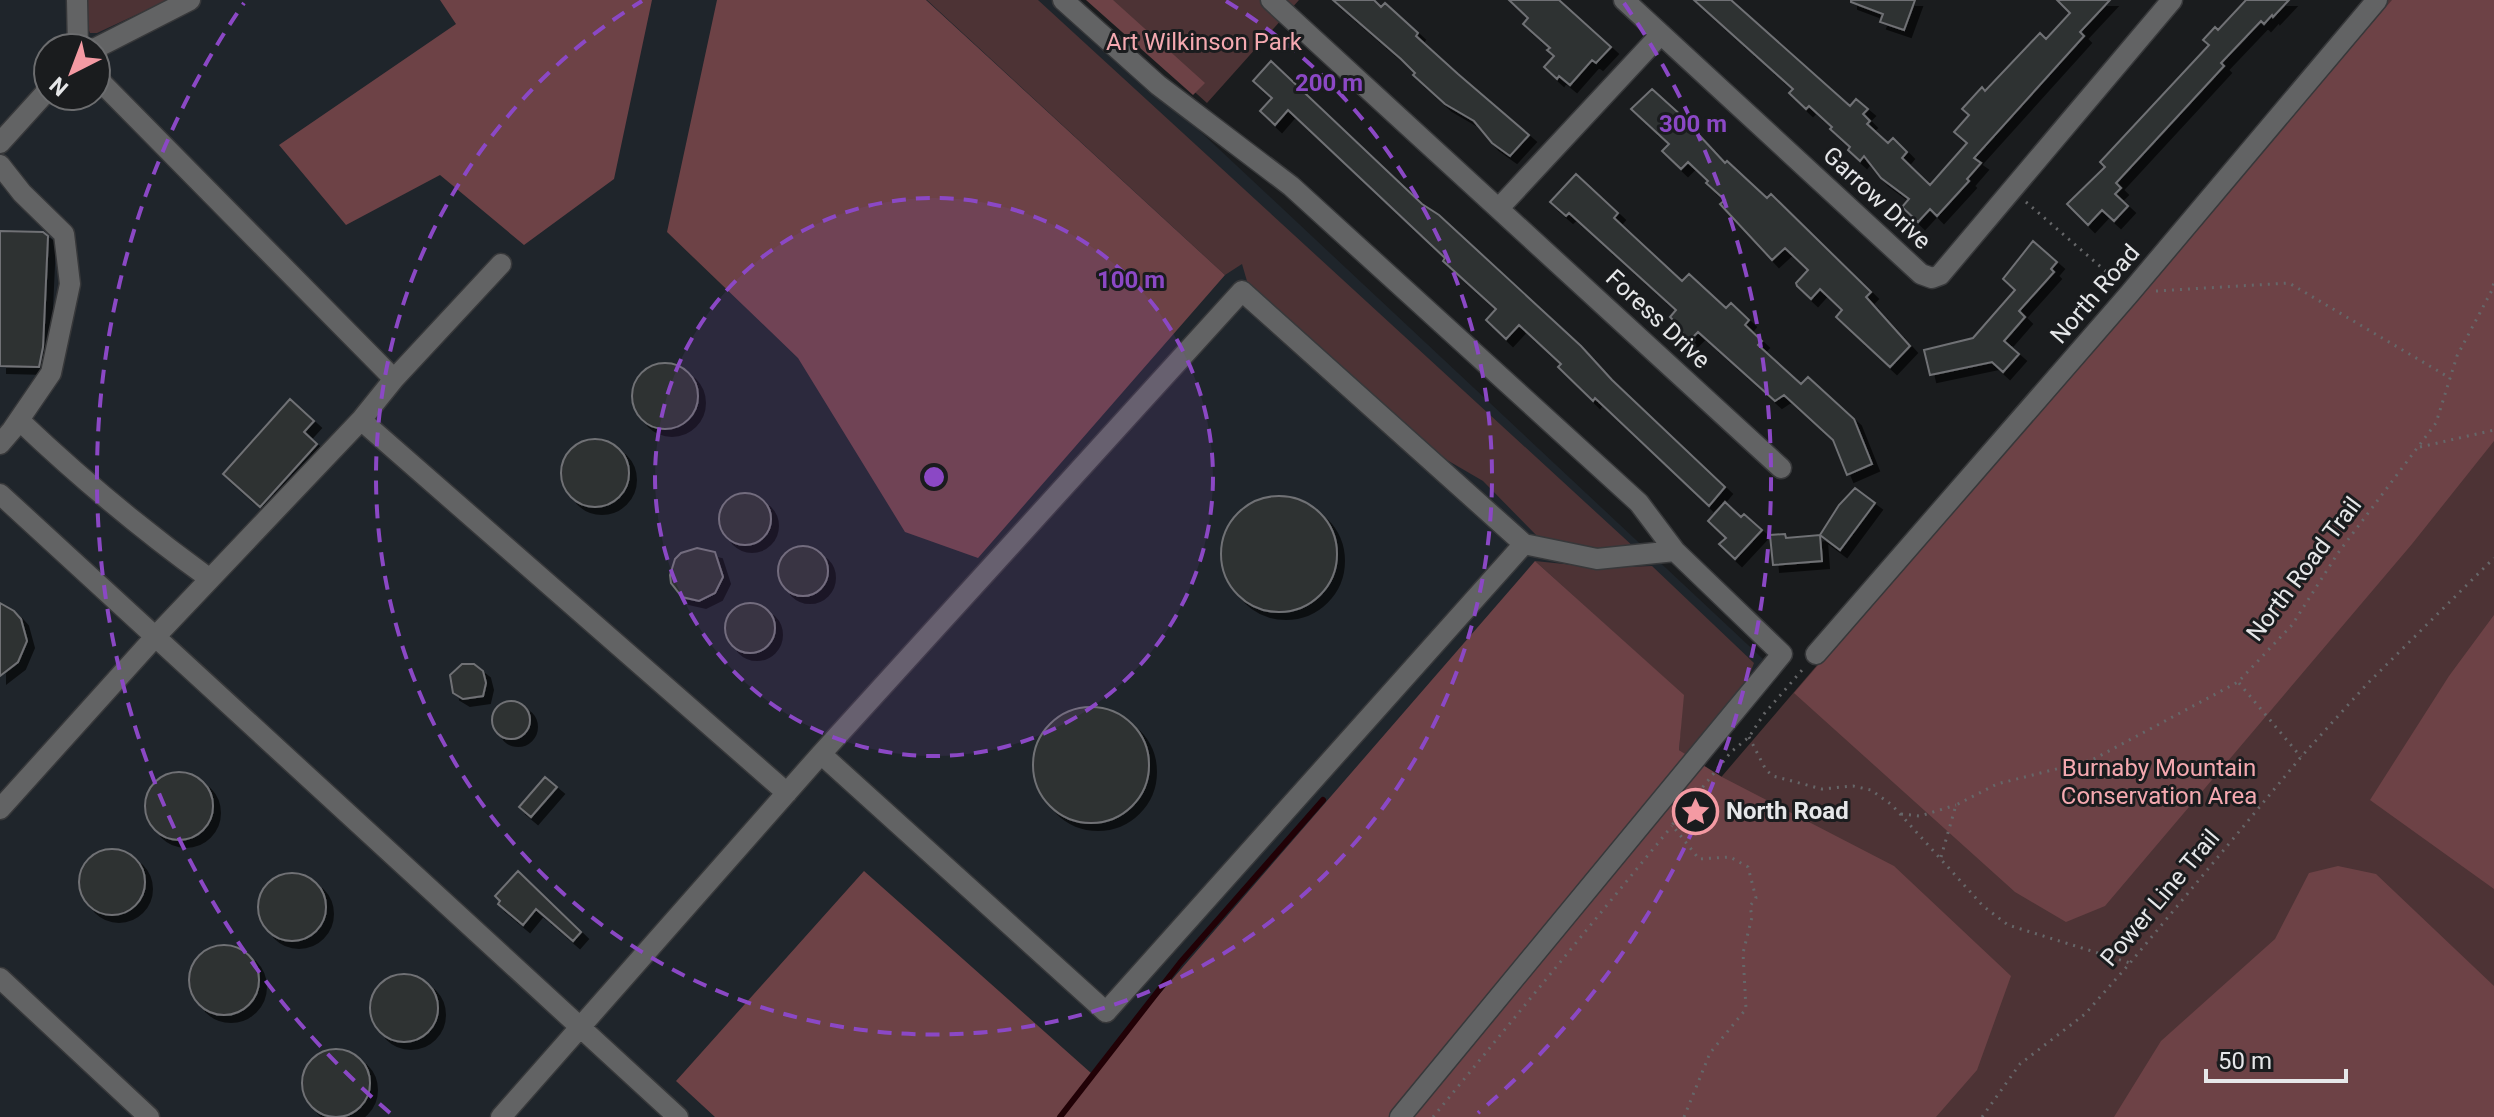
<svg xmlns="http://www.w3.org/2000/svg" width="2494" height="1117" viewBox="0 0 2494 1117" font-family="Roboto,sans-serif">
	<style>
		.built { fill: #1f252b; fill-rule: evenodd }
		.green { fill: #4d3335 }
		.forest { fill: #6d4246 }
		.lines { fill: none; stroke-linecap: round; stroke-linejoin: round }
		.stream { stroke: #210106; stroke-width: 6 }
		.building { fill: #2e3032; stroke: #6f7174; stroke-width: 2; filter: url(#shadow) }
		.minor-casing { stroke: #37383a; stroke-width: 23 }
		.path { stroke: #666769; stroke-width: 3; stroke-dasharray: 2 6; stroke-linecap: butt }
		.minor { stroke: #626364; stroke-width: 20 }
		.ring { fill: none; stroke: #8b48c5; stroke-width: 4; stroke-dasharray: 14 10 }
		.labels { text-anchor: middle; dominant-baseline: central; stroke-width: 6; stroke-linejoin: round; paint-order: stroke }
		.park-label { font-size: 24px; fill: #f5a9b0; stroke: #1a1c1e }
		.street-label { font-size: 24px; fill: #e6e7e9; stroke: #1a1c1e }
		.poi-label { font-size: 24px; font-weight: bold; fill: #e6e7e9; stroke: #1a1c1e; text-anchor: start }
		.centre { fill: #8b48c5; stroke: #1a1c1e; stroke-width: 4 }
		.ring-label { font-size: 24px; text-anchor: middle; font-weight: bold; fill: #8b48c5; stroke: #1a1c1e; stroke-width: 6; stroke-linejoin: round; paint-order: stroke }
	</style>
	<defs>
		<filter id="shadow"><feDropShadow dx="7" dy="7" stdDeviation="0" flood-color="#0009"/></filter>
	</defs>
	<rect width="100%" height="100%" fill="#1a1c1e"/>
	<path class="built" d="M0,0H1060L1763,659L1390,1117H0ZM48,48H96V96H48Z"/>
	<path class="green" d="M85,0H168L97,33H90L85,22Z
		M927,0H1038L1635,548L1593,553L1540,539L1483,481L1428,449L1249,288L1242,264L1225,275Z
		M1092,0H1299L1207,103Z
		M2387,0H2494V1117H1430Z
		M1535,561L1603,568L1652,566L1754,663L1741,697L1688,756L1679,750L1683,695Z"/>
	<path class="forest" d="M440,0H652L614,179L524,245L440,175L346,225L279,145L456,24Z
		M717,0H926L1225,275L978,558L905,532L798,358L667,232Z
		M1086,0H1113L1205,83L1193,95Z
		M2392,0H2494V441L2412,544L2105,906L2066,922L2015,892L1794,693Z
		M1535,561L1684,695L1679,750L1722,777L1894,866L2011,976L1977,1070L1936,1117H715L676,1081L864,871L1091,1073Z
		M2494,615V889L2370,800L2449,676Z
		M2338,866L2376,874L2494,986V1117H2114L2161,1041L2275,939L2309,873Z"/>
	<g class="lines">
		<path class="stream" d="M1060,1117L1180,963L1323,800"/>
	</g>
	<path class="building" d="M1333,0H1374L1381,7L1385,3L1418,33L1416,36L1458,74L1529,135L1510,156L1492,143L1474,121L1445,104L1413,75L1415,73L1401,59Z
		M1509,0H1559L1611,47L1596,63L1592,60L1570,85L1559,76L1557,79L1544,67L1554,56L1547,50L1550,48L1523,24L1528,18Z
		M1694,0H1731L1850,106L1856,99L1868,109L1863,114L1870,121L1867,124L1888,143L1893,138L1907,152L1902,158L1930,185L1967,143L1954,132L1969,115L1962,109L1982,87L1985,91L2040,33L2046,39L2070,13L2057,0H2110L2080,32L2084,36L1974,158L1981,163L1967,179L1969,181L1937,216L1930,209L1918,222L1902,207L1909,199L1881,178L1864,156L1860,161L1848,150L1850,147L1830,129L1832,127L1809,106L1806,109L1789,93L1793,89Z
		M1851,0H1915L1904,30L1880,22L1883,14L1851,2Z
		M2246,0H2289L2273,17L2272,15L2264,24L2261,21L2221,63L2224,66L2116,183L2121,188L2115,194L2128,206L2114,221L2102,210L2088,225L2067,204L2105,167L2100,162L2209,45L2203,40L2215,27L2218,30Z
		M1271,61L1422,204L1439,215L1581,346L1612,380L1725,487L1709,506L1595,398L1593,401L1558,367L1561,364L1519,325L1506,339L1486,320L1496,309L1443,261L1445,258L1288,110L1275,125L1260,111L1272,98L1253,81Z
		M1652,89L1683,117L1679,121L1700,136L1725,163L1727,161L1767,198L1771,194L1871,292L1866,297L1910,346L1890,367L1836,317L1842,310L1820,289L1811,299L1797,286L1796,283L1808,270L1785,248L1772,260L1720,204L1725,200L1706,183L1708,181L1688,162L1681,169L1662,151L1669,144L1631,109Z
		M1576,174L1618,213L1614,218L1682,281L1689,274L1726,308L1731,303L1749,320L1745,325L1762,341L1758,345L1801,384L1808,377L1854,419L1872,464L1847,475L1833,440L1784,395L1775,401L1698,332L1690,340L1673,324L1675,322L1670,317L1676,310L1569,213L1566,216L1550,202Z
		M0,231L43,232L48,236L43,347L39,367L0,366Z
		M2033,241L2057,262L2051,269L2054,272L2019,311L2025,317L2004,341L2019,354L2003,372L1992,362L1930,375L1924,350L1973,338L2015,290L2003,279Z
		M632 396a33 33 0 1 1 66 0a33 33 0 1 1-66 0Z
		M290,399L314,421L304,432L317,444L260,507L223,474Z
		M561 473a34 34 0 1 1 68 0a34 34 0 1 1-68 0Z
		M1855,488L1875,503L1840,550L1820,535L1839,505Z
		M719 519a26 26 0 1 1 52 0a26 26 0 1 1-52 0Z
		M1221 554a58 58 0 1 1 116 0a58 58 0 1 1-116 0Z
		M1725,502L1741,517L1744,514L1762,530L1735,559L1719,544L1726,538L1708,521Z
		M1785,534L1786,538L1820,535L1822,561L1773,565L1770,535Z
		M778 571a25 25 0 1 1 50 0a25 25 0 1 1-50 0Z
		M697,548L715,552L723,577L715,593L699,601L682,597L671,583L670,575L675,559L681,553Z
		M725 628a25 25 0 1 1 50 0a25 25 0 1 1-50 0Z
		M0,603L14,611L21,619L27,641L18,662L0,676Z
		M462,664H474L483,671L486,683L483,696L463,699L453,693L450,675Z
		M492 720a19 19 0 1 1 38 0a19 19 0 1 1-38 0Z
		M1033 765a58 58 0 1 1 116 0a58 58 0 1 1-116 0Z
		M145 806a34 34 0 1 1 68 0a34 34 0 1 1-68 0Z
		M545,777L557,787L531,817L519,807Z
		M79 882a33 33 0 1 1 66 0a33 33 0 1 1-66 0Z
		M518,871L581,932L573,941L536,909L523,925L498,904L500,901L495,896Z
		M258 907a34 34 0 1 1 68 0a34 34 0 1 1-68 0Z
		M189 980a35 35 0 1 1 70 0a35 35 0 1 1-70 0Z
		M370 1008a34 34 0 1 1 68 0a34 34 0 1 1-68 0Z
		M302 1083a34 34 0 1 1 68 0a34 34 0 1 1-68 0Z"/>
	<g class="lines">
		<defs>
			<path id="minor" d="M77,0L78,48
				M1063,0L1158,85L1291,186L1639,503L1675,551
				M1271,0L1781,468
				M1624,0L1921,274L1932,278L1940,275L2172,0
				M96,48L190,0
				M96,77L394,379L361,420
				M0,143L48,90
				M0,165L22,193L64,234L70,284L51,373L12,430L0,444
				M1499,208L1661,34
				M394,379L501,264
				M19,420C80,478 142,530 210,579
				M0,494L678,1117
				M1816,654L2130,293L2377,0
				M821,754L1106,1012L1524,544L1597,559L1675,551L1782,654L1400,1117
				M0,809L155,637L361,420L787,793
				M0,978L149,1117
				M501,1117L821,754L1242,291L1524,544"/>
		</defs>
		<use href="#minor" class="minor-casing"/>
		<path class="path" d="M2026,202L2117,281
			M2156,291L2289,283L2450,378
			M2420,447L2494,430
			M2239,683L2301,757
			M1749,737L1766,770L1773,776L1822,789L1853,786L1871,790L1892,805L1983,906L2008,925L2130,963
			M1901,814L1920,816L1956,805
			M1941,857L1956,805L1997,784L2092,760L2238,682L2292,625L2338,553L2436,423L2457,356L2492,290L2494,282
			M1433,1117L1672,826
			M1684,1117L1710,1053L1746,1009L1743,953L1752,917L1750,906L1756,898L1748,867L1730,857L1699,859L1672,825L1731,752L1749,737L1764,714L1803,669
			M1982,1117L2020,1064L2085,1014L2130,963L2301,757L2367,684L2494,558"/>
		<use href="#minor" class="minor"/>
	</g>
	<circle cx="934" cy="477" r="279" fill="#8b48c5" fill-opacity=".12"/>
	<g class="ring">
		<circle cx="934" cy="477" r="279"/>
		<path d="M1226 1A558 558 0 1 1 642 1"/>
		<path d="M390 1113A837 837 0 0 1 244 3M1624 3A837 837 0 0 1 1478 1113"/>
	</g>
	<defs>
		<symbol id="sight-ring" viewBox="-11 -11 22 22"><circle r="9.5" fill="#1a1c1e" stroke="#f49aa3" stroke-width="1.5"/><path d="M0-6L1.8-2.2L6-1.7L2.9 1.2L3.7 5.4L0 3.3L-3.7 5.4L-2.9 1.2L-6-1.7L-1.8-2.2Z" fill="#f49aa3"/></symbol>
	</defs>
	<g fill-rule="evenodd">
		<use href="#sight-ring" x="1670" y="786" width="51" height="51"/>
	</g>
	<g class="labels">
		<g class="park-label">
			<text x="1204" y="42">Art Wilkinson Park</text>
			<text x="2159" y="768">Burnaby Mountain<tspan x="2159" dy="28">Conservation Area</tspan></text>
		</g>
		<g class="street-label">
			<text transform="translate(1877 198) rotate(43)">Garrow Drive</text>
			<text transform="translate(2095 294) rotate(-49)">North Road</text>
			<text transform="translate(1658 319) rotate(43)">Foress Drive</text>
			<text transform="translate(2304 569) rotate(-53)">North Road Trail</text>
			<text transform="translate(2160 898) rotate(-50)">Power Line Trail</text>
		</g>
		<g class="poi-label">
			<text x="1726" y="811">North Road</text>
		</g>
	</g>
	<circle cx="934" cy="477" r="12" class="centre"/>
	<g class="ring-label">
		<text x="1329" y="91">200 m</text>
		<text x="1693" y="132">300 m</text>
		<text x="1131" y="288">100 m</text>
	</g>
	<g transform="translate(72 72) rotate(222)"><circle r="38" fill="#1a1c1e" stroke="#6c6d6f" stroke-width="2"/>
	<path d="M0-6L14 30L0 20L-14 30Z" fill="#f49aa3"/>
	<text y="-12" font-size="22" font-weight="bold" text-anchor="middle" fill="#e6e7e9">N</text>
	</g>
	<path d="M2206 1069v12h140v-12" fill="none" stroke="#e6e7e9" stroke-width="4"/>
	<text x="2218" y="1069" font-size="24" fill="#e6e7e9" stroke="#1a1c1e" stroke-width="6" paint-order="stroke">50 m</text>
</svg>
